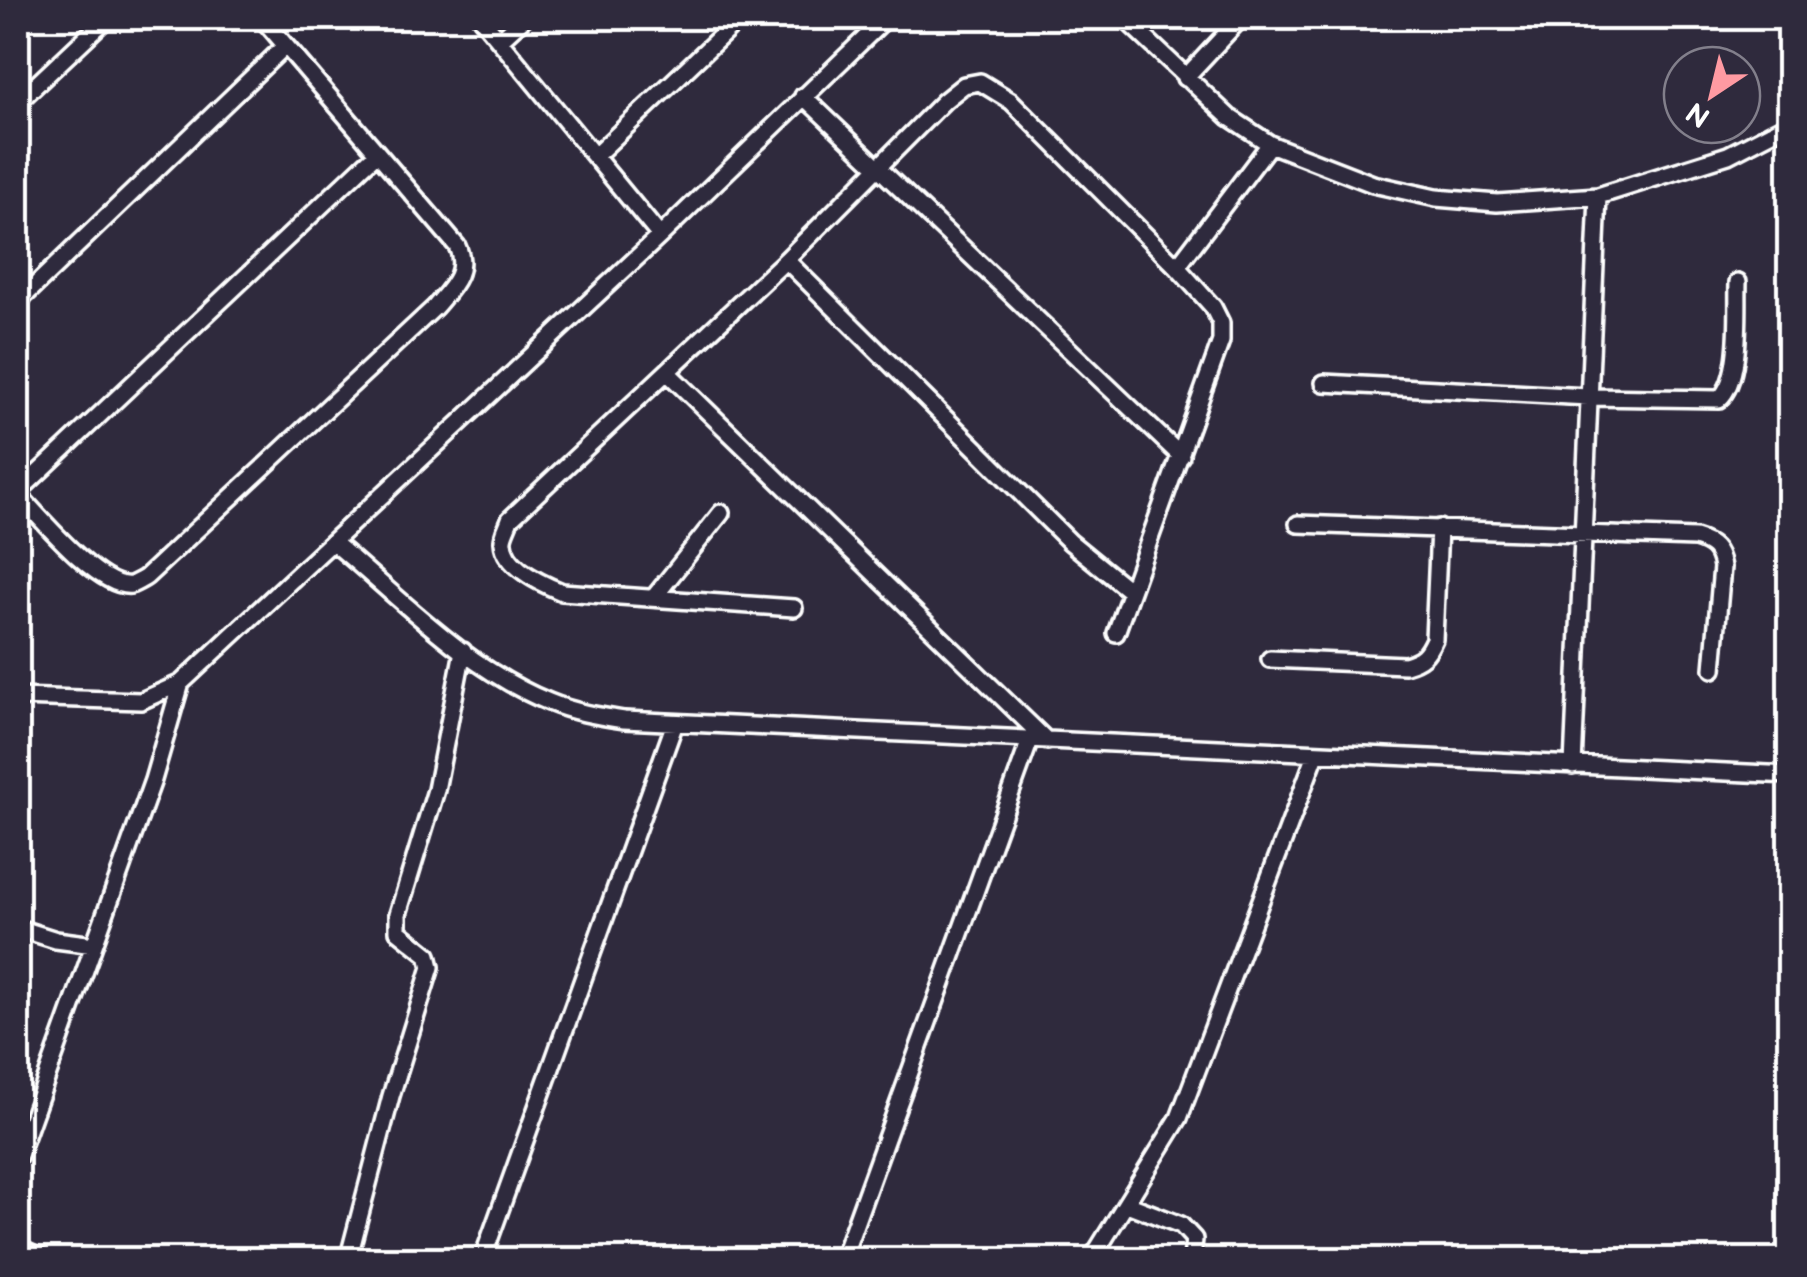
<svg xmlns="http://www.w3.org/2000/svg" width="1807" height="1277" viewBox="0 0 1807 1277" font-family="'Balsamiq Sans',sans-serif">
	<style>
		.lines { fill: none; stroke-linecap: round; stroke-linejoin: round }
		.street-casing { stroke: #fff; stroke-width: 22 }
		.street { stroke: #2f2a3d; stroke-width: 15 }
	</style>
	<rect width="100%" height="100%" fill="#2f2a3d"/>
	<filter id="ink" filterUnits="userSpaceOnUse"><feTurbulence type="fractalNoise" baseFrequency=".01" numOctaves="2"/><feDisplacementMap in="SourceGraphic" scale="20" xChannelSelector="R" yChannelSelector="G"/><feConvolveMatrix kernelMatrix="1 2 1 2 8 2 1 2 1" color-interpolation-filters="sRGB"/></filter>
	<g filter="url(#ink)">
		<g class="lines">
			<defs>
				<path id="street" d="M481,18L660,236
					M1124,18L1229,117L1270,144L1373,184L1436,198L1497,203L1598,196L1728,155L1790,123
					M500,40L524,18
					M1185,78L1241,18
					M803,96L1181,456
					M18,102L107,18
					M595,156L740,18
					M786,260L1070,542L1130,591
					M1177,267L1270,144
					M18,302L285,46
					M667,372L1047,741
					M1324,383L1588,397L1719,399C1742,380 1737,312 1738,282
					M18,492L376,154
					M18,494C39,516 100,590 131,585C132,585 145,578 146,577L435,307C451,288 469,272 457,246L262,18
					M1298,524L1695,538C1712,543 1719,549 1722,567L1713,669
					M333,542C400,598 467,669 549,702C573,712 598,716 624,720L1790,775
					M655,596L721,513
					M794,608L562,592C542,584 504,567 503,542C502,535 508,526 510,519L786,260L944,101L964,85L980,82L1011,101L1177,267L1213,307L1221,323V341L1116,633
					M1270,659L1405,665C1422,660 1427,655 1434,639L1439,528
					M18,697L141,701L181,683L660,236L886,18
					M1573,766L1598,196
					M18,928L56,940L94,945
					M18,1158L153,780L181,683
					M1127,1204L1181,1225L1194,1239L1192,1260
					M18,1248L45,1260
					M348,1260L391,1096L431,967L428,955L398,931V914L436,790L463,651
					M482,1260L675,723
					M842,1260L1030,740
					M1091,1260L1179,1118L1316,754"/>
			</defs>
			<use href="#street" class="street-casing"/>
			<use href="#street" class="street"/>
		</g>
	</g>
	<rect width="1807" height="1277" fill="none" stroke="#2f2a3d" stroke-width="60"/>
	<rect x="30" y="30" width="1747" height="1217" fill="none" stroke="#fff" stroke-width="4" filter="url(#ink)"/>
	<g transform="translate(1712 95) rotate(215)"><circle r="48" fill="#2f2a3d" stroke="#827f8b" stroke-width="2.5"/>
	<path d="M0-8L18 38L0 25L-18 38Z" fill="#ff9aa2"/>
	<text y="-15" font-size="28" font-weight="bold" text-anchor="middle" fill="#ffffff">N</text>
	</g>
</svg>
